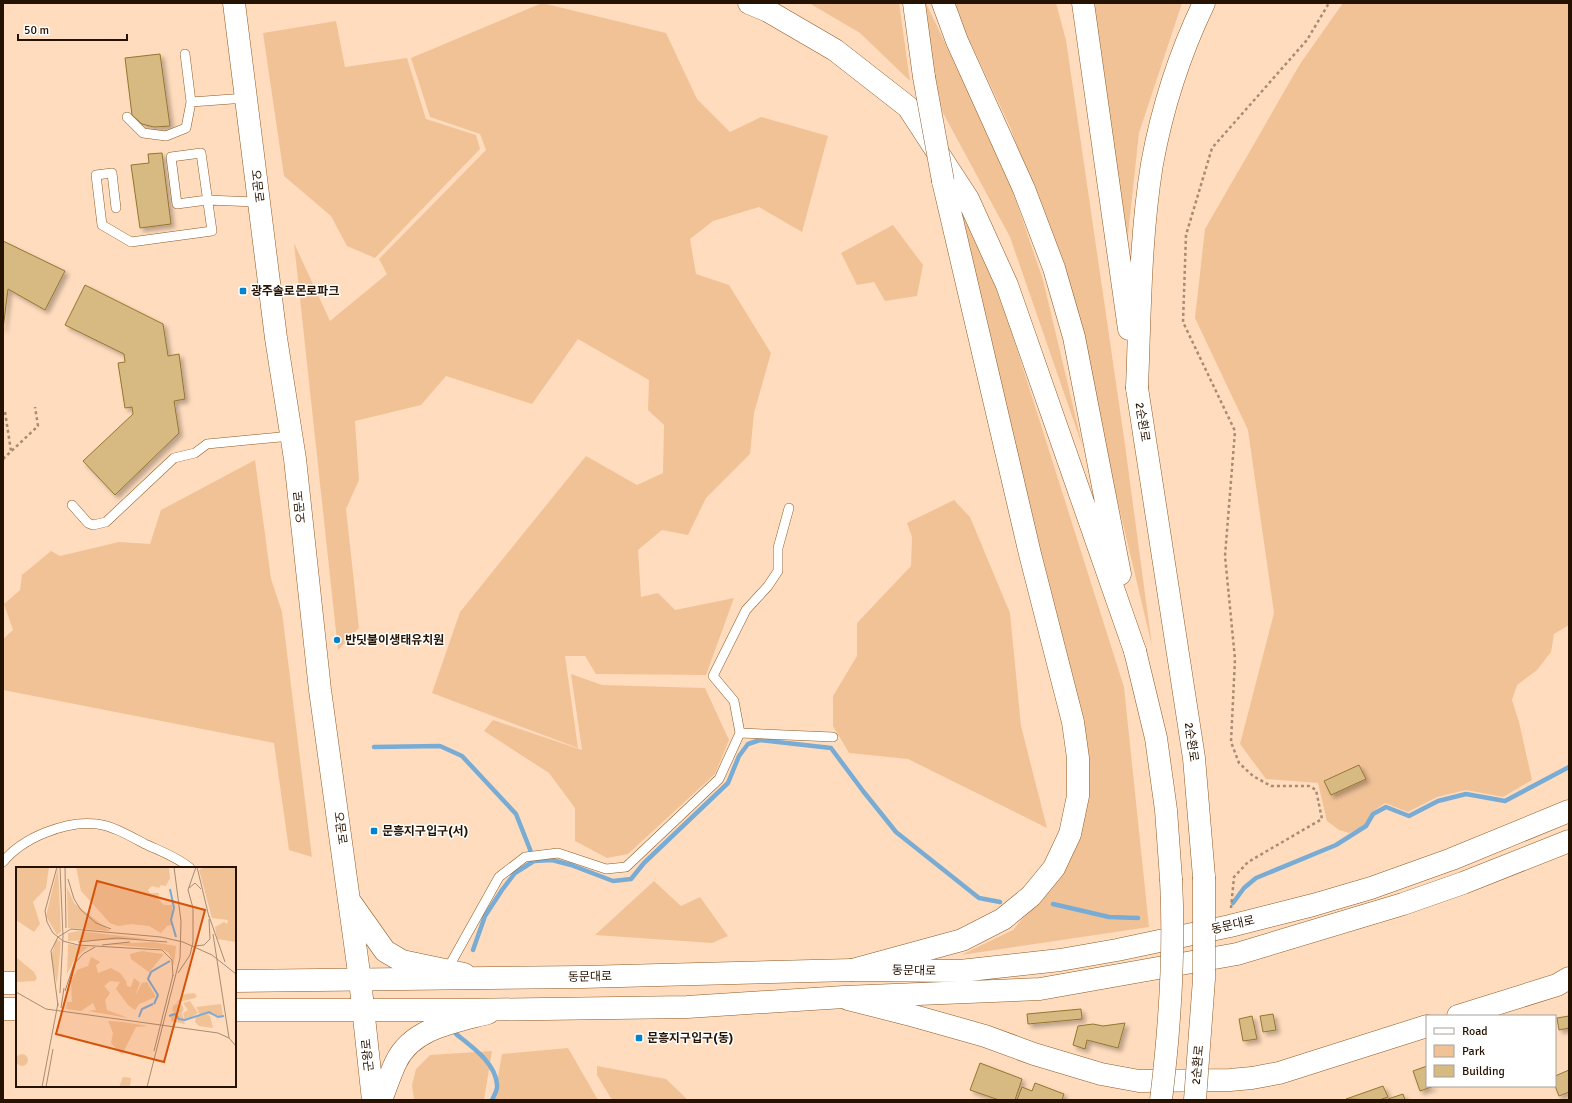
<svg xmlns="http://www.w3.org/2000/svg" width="1572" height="1103" viewBox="0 0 1572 1103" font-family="Signika,'Noto Sans KR',sans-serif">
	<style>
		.green { fill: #f2c297 }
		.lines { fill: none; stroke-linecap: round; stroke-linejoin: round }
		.stream { stroke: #78acd5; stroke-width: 4.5 }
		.building { fill: #d7ba81; stroke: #957531; filter: url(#shadow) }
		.service-casing { stroke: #8d5b26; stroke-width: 10 }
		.secondary-casing { stroke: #8d5b26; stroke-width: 23 }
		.primary-casing { stroke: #8d5b26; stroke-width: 23 }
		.trunk-casing { stroke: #8d5b26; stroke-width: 23 }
		.motorway-casing { stroke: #8d5b26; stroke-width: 23 }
		.path { stroke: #a88b71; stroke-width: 2.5; stroke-dasharray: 3 3; stroke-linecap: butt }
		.service { stroke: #fff; stroke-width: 9 }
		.secondary { stroke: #fff; stroke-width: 22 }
		.primary { stroke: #fff; stroke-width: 22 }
		.trunk { stroke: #fff; stroke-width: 22 }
		.motorway { stroke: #fff; stroke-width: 22 }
		.trunk-bridge-casing { stroke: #8d5b26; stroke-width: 23; stroke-linecap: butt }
		.motorway-bridge-casing { stroke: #8d5b26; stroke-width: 23; stroke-linecap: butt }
		.trunk-bridge { stroke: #fff; stroke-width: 22 }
		.motorway-bridge { stroke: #fff; stroke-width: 22 }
		.poi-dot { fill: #0184cb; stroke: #fff; stroke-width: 1.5 }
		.labels { text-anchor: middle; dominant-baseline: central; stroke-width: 3; stroke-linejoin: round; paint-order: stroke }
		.street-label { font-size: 12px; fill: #261200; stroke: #fff }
		.poi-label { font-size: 12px; font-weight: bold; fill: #261200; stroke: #fff; text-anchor: start }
		.inset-river { fill: none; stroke: #78acd5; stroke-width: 2 }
		.inset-road { fill: none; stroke: #a88b71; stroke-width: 1 }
		.view { fill: #d5520b; fill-opacity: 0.15; stroke: #d5520b; stroke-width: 2 }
		.inset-edge { fill: none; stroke: #261200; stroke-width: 2 }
	</style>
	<defs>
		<filter id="shadow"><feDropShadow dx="3.5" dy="3.5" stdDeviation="2" flood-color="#0004"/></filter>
	</defs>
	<rect width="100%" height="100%" fill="#ffdcbd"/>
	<path class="green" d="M542,3L666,33L697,99L730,132L761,117L828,136L802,232L759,207L713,221L690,239L696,274L729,285L771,353L754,413L750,454L706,498L688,535L662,530L638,550L641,597L658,593L675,610L734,598L706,675L596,674L585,656H565L578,748L432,693L460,612L586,456L637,485L663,473L664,425L648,410L649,380L578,339L532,404L446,376L421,405L355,421L359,480L346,509L359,628L338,650L294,243L330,321L387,274L379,259L486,150L480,134L430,117L411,58Z
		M809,3H899L910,81L860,33Z
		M921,3H926L1006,171L1043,280L1083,448L1010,237L942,111Z
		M952,3H1056L1066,40L1125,445L1152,646L1069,297L1011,129Z
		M1088,3H1182L1139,133L1126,253Z
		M1343,3H1569V625L1554,634L1551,652L1537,670L1517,685L1512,700L1519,722L1532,780L1503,797L1466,790L1437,797L1408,812L1385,803L1371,813L1364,826L1349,833L1339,830L1327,821L1318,783L1266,779L1240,744L1274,613L1248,430L1195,318L1205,229L1300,64Z
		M336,21L345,67L407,58L426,119L476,135L480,149L375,258L347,246L331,216L284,176L263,33Z
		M956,198L988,258L1124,687L1149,927L961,955L1013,930L1060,875L1081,799Z
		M893,225L923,265L917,296L885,301L874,282L857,285L841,253Z
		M255,460L271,579L282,612L312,857L289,850L274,743L3,690V639L13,630L4,604L20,590L22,575L51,551L60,556L119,542L150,544L161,510Z
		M954,500L970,517L1010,613L1021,726L1047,828L908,759L849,753L833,726V696L857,656V623L911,566L912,537L907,523Z
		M571,674L602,685L705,688L729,740L715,774L628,854L607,858L575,841V808L549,773L484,731L493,720L582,750Z
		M654,881L681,906L700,897L728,936L712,943L595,935Z
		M568,1048L598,1100H494L502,1054Z
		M492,1051L484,1100H414L412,1085L416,1069L430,1055Z
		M597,1066L666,1079L688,1100H612L597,1075Z"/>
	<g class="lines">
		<path class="stream" d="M374,747L440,746L462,756L516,814L533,857
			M1233,903L1244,888L1256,878L1336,845L1366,826L1373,814L1386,807L1409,816L1438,801L1466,794L1505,801L1569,767
			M1053,904L1109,917L1138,918
			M473,950L485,916L502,890L515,873L534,861L552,860L571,865L613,881L631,879L644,863L728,783L739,756L748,744L760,740L831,748L863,791L896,832L979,898L1000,902
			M456,1034C471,1046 496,1063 497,1085C498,1089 494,1096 492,1100"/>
	</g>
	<path class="building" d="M160,54L170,126L154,127L142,124L132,115L125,58Z
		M162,153L171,224L140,228L131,165L149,163L148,154Z
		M3,241L65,271L45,310L8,289L3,329Z
		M85,285L163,324L168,356L179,354L185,399L174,401L179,433L115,495L83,461L133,414L132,407L125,408L118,363L125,362L124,354L65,325Z
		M1359,765L1366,779L1331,795L1324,781Z
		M1081,1009L1082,1019L1028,1024L1027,1014Z
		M1273,1014L1276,1030L1263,1032L1260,1016Z
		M1252,1016L1257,1039L1243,1041L1239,1019Z
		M1569,1016V1028L1559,1030L1557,1018Z
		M1125,1023L1118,1048L1087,1040L1085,1049L1073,1045L1078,1026L1093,1024L1103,1026Z
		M980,1063L1022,1079L1015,1100H999L970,1090Z
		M1427,1066V1086H1434L1420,1091L1413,1071Z
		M1569,1070V1092L1559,1096L1555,1086V1076Z
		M1035,1083L1064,1094L1062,1100H1017L1022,1087L1032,1091Z
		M1383,1086L1388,1097L1379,1100L1346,1099Z
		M1403,1094L1405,1100H1389L1388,1099Z"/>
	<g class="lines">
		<defs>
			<path id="service" d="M185,54L191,102
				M127,117L143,133L166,136L186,128L191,102L246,98
				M116,208L112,173L96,175L102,225L131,242L212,231L201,153L171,157L177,204L207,200L259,202
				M72,505L88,523L93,525L106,522L174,458L195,453L207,444L291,436
				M740,733L833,737
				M3,862C22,838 66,820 97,824C113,826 130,836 145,844C160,851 177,857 190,868
				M447,970L499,877L525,857L558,853L606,869L626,867L719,779L740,733L734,701L713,676L746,610L768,586L778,571V548L789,508"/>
			<path id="secondary" d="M234,3L276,338L295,459L320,690L360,980L373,1100
				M351,903L385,951L402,961L464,974
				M848,999L907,1014L985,1036L1034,1054L1101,1074L1139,1081L1230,1080L1252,1078L1279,1073L1427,1026
				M1458,1016L1557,985L1569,978
				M381,1100C386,1088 390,1074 396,1062C412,1028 454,1022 488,1013"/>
			<path id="primary" d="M235,981L583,977L852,970L960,971L1060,960L1117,950L1230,926L1313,905L1371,888L1452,859L1569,811
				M3,983H17
				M3,1009H17
				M235,1010H461L687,1007L844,997L1040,989L1237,954L1403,904L1463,883L1569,841"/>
			<path id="trunk" d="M1137,388L1194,758L1204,877
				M1135,651L1156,738L1166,810L1171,879"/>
			<path id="motorway" d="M749,3L768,11L835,50L908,107L968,199L1007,285L1135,651
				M914,3L924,77
				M943,3L957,41L1024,189L1054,268L1074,337L1120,574
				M1083,3L1129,329
				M1137,388C1140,313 1140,238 1152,164C1162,109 1180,53 1204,3
				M852,970L962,940L1003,919L1031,896L1054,868L1070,834L1078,796V758L1073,722L1030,554L943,181"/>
		</defs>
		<use href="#service" class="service-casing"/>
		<use href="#secondary" class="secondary-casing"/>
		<use href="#primary" class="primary-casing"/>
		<use href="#trunk" class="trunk-casing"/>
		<use href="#motorway" class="motorway-casing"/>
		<path class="path" d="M5,412L11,451
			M3,459L38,426L35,407
			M1231,908L1234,877L1248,862L1322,819L1316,790L1309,786H1271L1253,776L1239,763L1231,742L1235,659L1225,556L1235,431L1183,322L1186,235L1212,148L1307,40L1329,3"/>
		<use href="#service" class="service"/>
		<use href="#secondary" class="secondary"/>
		<use href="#primary" class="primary"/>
		<use href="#trunk" class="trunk"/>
		<use href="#motorway" class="motorway"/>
		<defs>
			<path id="trunk-bridge" d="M1161,1100C1170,1026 1175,953 1171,879
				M1195,1100L1204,979V877"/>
			<path id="motorway-bridge" d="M924,77L943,181"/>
		</defs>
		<use href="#trunk-bridge" class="trunk-bridge-casing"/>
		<use href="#motorway-bridge" class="motorway-bridge-casing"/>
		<use href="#trunk-bridge" class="trunk-bridge"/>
		<use href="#motorway-bridge" class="motorway-bridge"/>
	</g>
	<g class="poi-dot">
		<rect x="239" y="287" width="8" height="8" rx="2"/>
		<circle cx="337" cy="640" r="4"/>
		<rect x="370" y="827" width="8" height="8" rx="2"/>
		<rect x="635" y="1034" width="8" height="8" rx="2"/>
	</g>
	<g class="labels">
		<g class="street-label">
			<text transform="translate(257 186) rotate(83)">오문로</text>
			<text transform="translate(1142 422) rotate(81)">2순환로</text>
			<text transform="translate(300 507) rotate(-96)">오문로</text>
			<text transform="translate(1191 742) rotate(82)">2순환로</text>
			<text transform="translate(340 828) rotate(82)">오문로</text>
			<text transform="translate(1233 925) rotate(-13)">동문대로</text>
			<text transform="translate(914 971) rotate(1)">동문대로</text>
			<text transform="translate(590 977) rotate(-1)">동문대로</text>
			<text transform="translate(368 1055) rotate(-96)">군왕로</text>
			<text transform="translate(1198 1065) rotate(-85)">2순환로</text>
		</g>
		<g class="poi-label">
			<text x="251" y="291">광주솔로몬로파크</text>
			<text x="345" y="640">반딧불이생태유치원</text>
			<text x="382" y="831">문흥지구입구(서)</text>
			<text x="647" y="1038">문흥지구입구(동)</text>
		</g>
	</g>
	<g transform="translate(16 867)">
		<rect width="220" height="220" fill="#ffdcbd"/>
		<path d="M0,0H33L30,21L17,35L24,57L18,65L0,53ZM42,0L45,65L41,68L30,49ZM60,0H153L154,11L150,19L145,18L143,21L136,19L132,23L134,26H143L142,32L148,38H156V58L151,59L145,66L133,59L115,57L102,59L94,56L65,24ZM188,0H220V75L201,72L199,60L208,55L211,57L212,53L196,51L183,3ZM51,20L58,36L94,64L52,61ZM62,64L133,72L52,74V66ZM40,72L45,75L41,117L35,91ZM137,75L160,79L158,98L153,86L146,82L91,77ZM52,77L72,80L60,90L51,107ZM126,84L138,86L148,87L133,105L115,92L114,87ZM0,86L1,91L18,105L21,111L19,114L0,115ZM75,90L84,95L80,98L82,106L95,101L104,106L110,114L111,119L115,120L118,111L124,116L119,129L126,116L131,115L140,130L123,137L119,143L112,138L100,122L104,115L94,114L88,119L94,126L89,133L91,143L112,151L72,144L80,143L77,136L65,144L50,142L51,135H56L55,114L61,103L72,99ZM178,126L181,129L179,131L160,136L169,127ZM174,134L182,146L169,154L167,146L172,143L167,136ZM156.5 142a5.5 5.5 0 1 1 11 0a5.5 5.5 0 1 1-11 0ZM205,137L207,150L190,147L194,149L197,161L183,159L179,155L180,150L189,147L184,148L180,140ZM155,146L160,148L166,146L169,157L155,154ZM92,154L107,155L132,159L120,160L106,188L95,176L97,166ZM0 193a6 6 0 1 1 12 0a6 6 0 1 1-12 0ZM107,210L115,211L114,220H103Z" fill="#f2c297"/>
		<path class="inset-river" d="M154,22L158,41L155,53L160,70M138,137L142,128L132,112L135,105L154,94M153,149L159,147L163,152L169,153L193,145L202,150L208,149M123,150L126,142L137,137"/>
		<path class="inset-road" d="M41,0L29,44L31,55L37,66L47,74L62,78L146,83L156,93L157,109M49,0L50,61M181,0L193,50M52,12L58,32L65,43L80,56L95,62M173,21L179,16L185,22M193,49L209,95M197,67L213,171M62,75L101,71L151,75M86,78L114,75M179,79L188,78L194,72L193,52M162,106L174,88L177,75V41L172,23L180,0M49,124L58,97L67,87L79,80M0,125L30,142L202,166L213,171L220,179M44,126L47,69L44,0M42,139L35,84L42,70L55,62L145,70L167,75L196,88L220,107M45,141L48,121M138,184L157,108M26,220L42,136M30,220L37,182M131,220L164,91L165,54L158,0"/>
		<path class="view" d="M81,14L189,43L148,195L40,167Z"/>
		<rect width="220" height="220" class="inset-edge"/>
	</g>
	<rect width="1572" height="1103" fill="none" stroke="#261200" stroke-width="8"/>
	<rect x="1426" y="1015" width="130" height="72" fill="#ffffff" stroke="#a8a099"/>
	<rect x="1434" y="1028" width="20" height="6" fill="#ffffff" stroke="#a8a099"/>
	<text x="1462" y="1035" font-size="12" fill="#261200">Road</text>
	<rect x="1434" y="1045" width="20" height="12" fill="#f2c297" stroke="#a8a099"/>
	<text x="1462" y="1055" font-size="12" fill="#261200">Park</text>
	<rect x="1434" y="1065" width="20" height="12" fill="#d7ba81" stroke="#a8a099"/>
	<text x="1462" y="1075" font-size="12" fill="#261200">Building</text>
	<path d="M18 34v6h109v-6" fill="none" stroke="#261200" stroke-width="2"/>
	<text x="24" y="34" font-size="12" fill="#261200" stroke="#ffffff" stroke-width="3" paint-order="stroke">50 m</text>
</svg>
